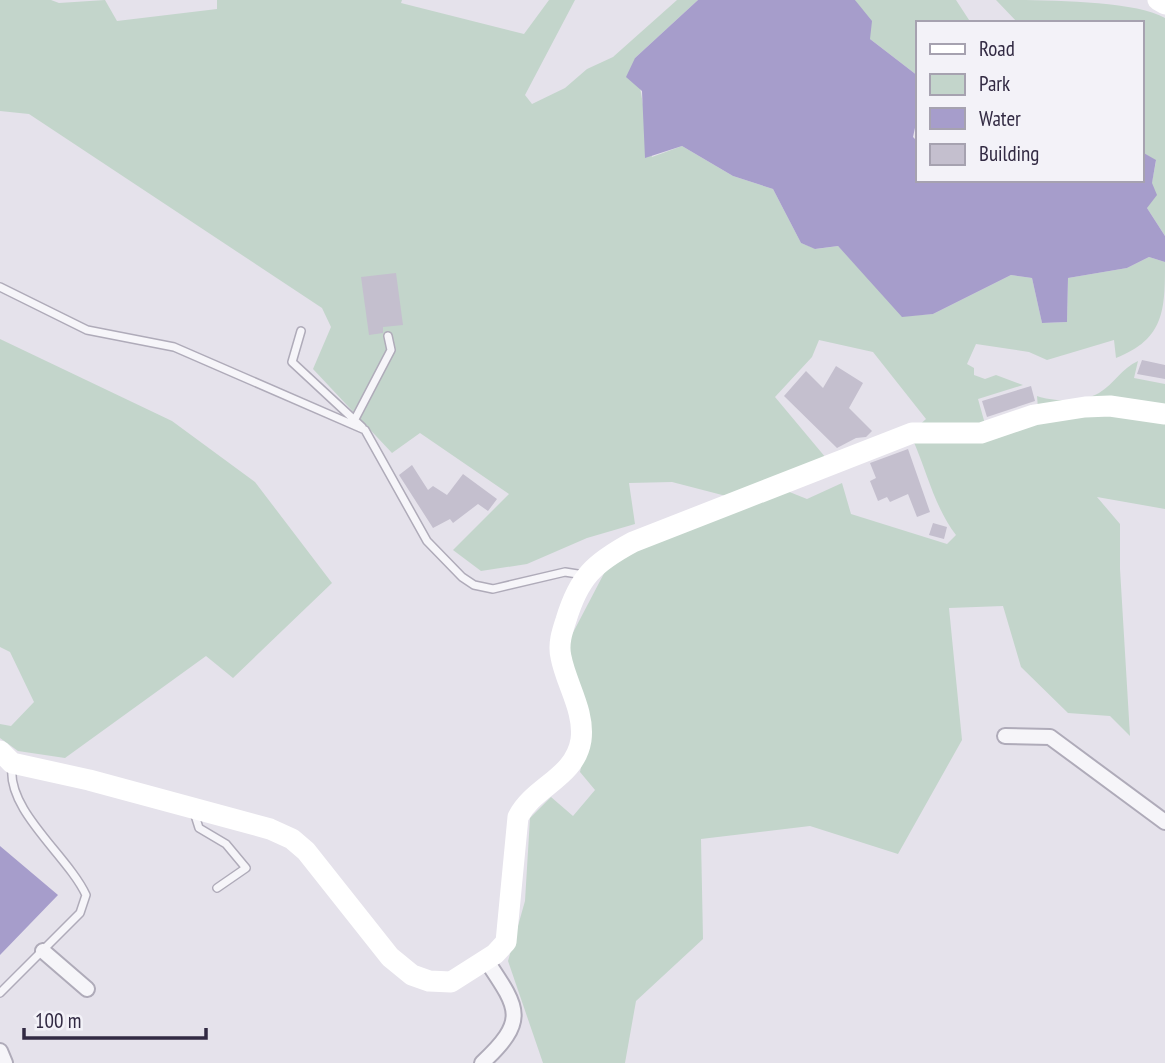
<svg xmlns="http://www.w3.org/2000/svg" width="1165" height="1063" viewBox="0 0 1165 1063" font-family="'PT Sans Narrow',sans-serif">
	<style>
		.green { fill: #c3d5cb }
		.water { fill: #a69dcb }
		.building { fill: #c4bfce }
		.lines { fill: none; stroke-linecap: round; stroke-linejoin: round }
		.lane-casing { stroke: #afabb9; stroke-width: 10 }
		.street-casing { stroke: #afabb9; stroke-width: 18 }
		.lane { stroke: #f6f5f9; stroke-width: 7 }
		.street { stroke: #f6f5f9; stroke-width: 14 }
		.secondary { stroke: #fff; stroke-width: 21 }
	</style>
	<rect width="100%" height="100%" fill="#e5e2eb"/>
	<path class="green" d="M0,0H51L59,3L105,0L117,21L217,9V0H402L401,3L524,34L549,0H575L525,95L532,104L565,88L587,69L613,57L677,0H698L635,58L652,157L682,146L733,176L773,189L801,243L816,249L838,246L903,316L933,314L1011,275L1032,278L1042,323L1067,322L1068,278L1127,268L1149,257L1165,262C1165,309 1165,339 1116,358L1114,340L1047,360L1029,352L976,344L967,364L974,368V375L985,379L996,375L1023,385L978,399L985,424L915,429L926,419L873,352L819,340L812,357L775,397L826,458L726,496L672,482L629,483L635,524L587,538L527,564L481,571L453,550L509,494L420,433L392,453L313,369L331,327L322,308L29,114L0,111Z
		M855,0H956L971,23H918V76L870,39Z
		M996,0C1039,0 1134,0 1165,18V236L1147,208L1156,161L1142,152V23H1018Z
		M0,339L172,421L255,482L332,583L233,678L206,656L65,758L18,751L0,738V724L11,726L34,702L10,652L0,647Z
		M1138,361L1134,378L1165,384V406L1038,408L1037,396C1053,402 1083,402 1099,393C1114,384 1122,368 1138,361Z
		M1082,413L1165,422V509L1097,497L1120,524V569L1130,736L1110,716L1068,713L1021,667L1003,606L949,608L962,740L898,854L810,826L701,839L703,939L636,1001L625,1063H543L508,961L525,901L530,818L551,797L573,816L595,790L580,772L591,723L566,646L611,560L782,489L807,499L842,483L851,514L947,544L956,535C935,508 927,472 913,440L1018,427Z"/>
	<path class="water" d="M698,0H855L872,21L870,39L918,76V114L913,137L918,142V180H1142V152L1156,160L1152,183L1157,195L1147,208L1165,236V262L1149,257L1127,268L1068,278L1067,322L1042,323L1032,278L1011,275L933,314L902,317L838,246L815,249L801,243L773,189L733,176L682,146L645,158L642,91L626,77L635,58Z
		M0,846L58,895L0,955Z"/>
	<path class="building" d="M396,273L403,325L383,327V333L369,335L361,277Z
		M1142,360L1165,365V379L1137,374Z
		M836,366L863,383L849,408L872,431L866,437L856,438L837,448L784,396L806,371L823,388Z
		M1031,386L1035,401L987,417L982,401Z
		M908,449L930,512L917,517L908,494L890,502L887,497L878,501L870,481L876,478L870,463Z
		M412,465L428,490L433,486L447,495L463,474L497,499L488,511L478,504L453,523L450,519L433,528L399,475Z
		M933,523L947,527L944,539L929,535Z"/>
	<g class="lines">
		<defs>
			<path id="lane" d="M0,287L87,330L174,347L365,430L427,541L462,577L474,585L493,589L565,572L584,575
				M301,331L292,362L362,427
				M355,419L391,350L388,336
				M194,812L199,828L226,844L246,868L217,888
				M0,993L80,913L86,895C68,856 7,811 12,767"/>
			<path id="street" d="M1005,736L1050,737L1165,822
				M43,951L87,989
				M0,1051L5,1063
				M482,1063C528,1020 519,1009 486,960"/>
		</defs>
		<use href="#lane" class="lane-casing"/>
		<use href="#street" class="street-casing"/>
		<use href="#lane" class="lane"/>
		<use href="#street" class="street"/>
		<path class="secondary" d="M1158,0L1165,4
			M0,751L12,763L89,780L270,829L292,839L306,851L390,957L412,975L429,981L451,982L495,954L506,942L518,817C534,786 575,778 581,740C585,711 566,684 561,657C558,644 562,632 566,620C579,577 594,563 633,542L912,433H981L1034,415L1085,407L1110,406L1165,414"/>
	</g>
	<rect x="916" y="21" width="228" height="161" fill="#f3f2f8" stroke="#a6a2b0" stroke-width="2"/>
	<rect x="930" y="44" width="35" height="10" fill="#ffffff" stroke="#a6a2b0" stroke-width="2"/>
	<text x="979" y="56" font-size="21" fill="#322a43">Road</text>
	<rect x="930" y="74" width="35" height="21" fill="#c3d5cb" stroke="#a6a2b0" stroke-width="2"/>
	<text x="979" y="91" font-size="21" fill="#322a43">Park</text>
	<rect x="930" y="108" width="35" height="21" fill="#a69dcb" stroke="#a6a2b0" stroke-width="2"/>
	<text x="979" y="126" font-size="21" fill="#322a43">Water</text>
	<rect x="930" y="144" width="35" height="21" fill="#c4bfce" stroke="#a6a2b0" stroke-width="2"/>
	<text x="979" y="161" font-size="21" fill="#322a43">Building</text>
	<path d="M24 1028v10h182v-10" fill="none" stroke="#322a43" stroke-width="3.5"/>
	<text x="35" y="1028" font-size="21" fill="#322a43" stroke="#f3f2f8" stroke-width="5" paint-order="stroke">100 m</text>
</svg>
